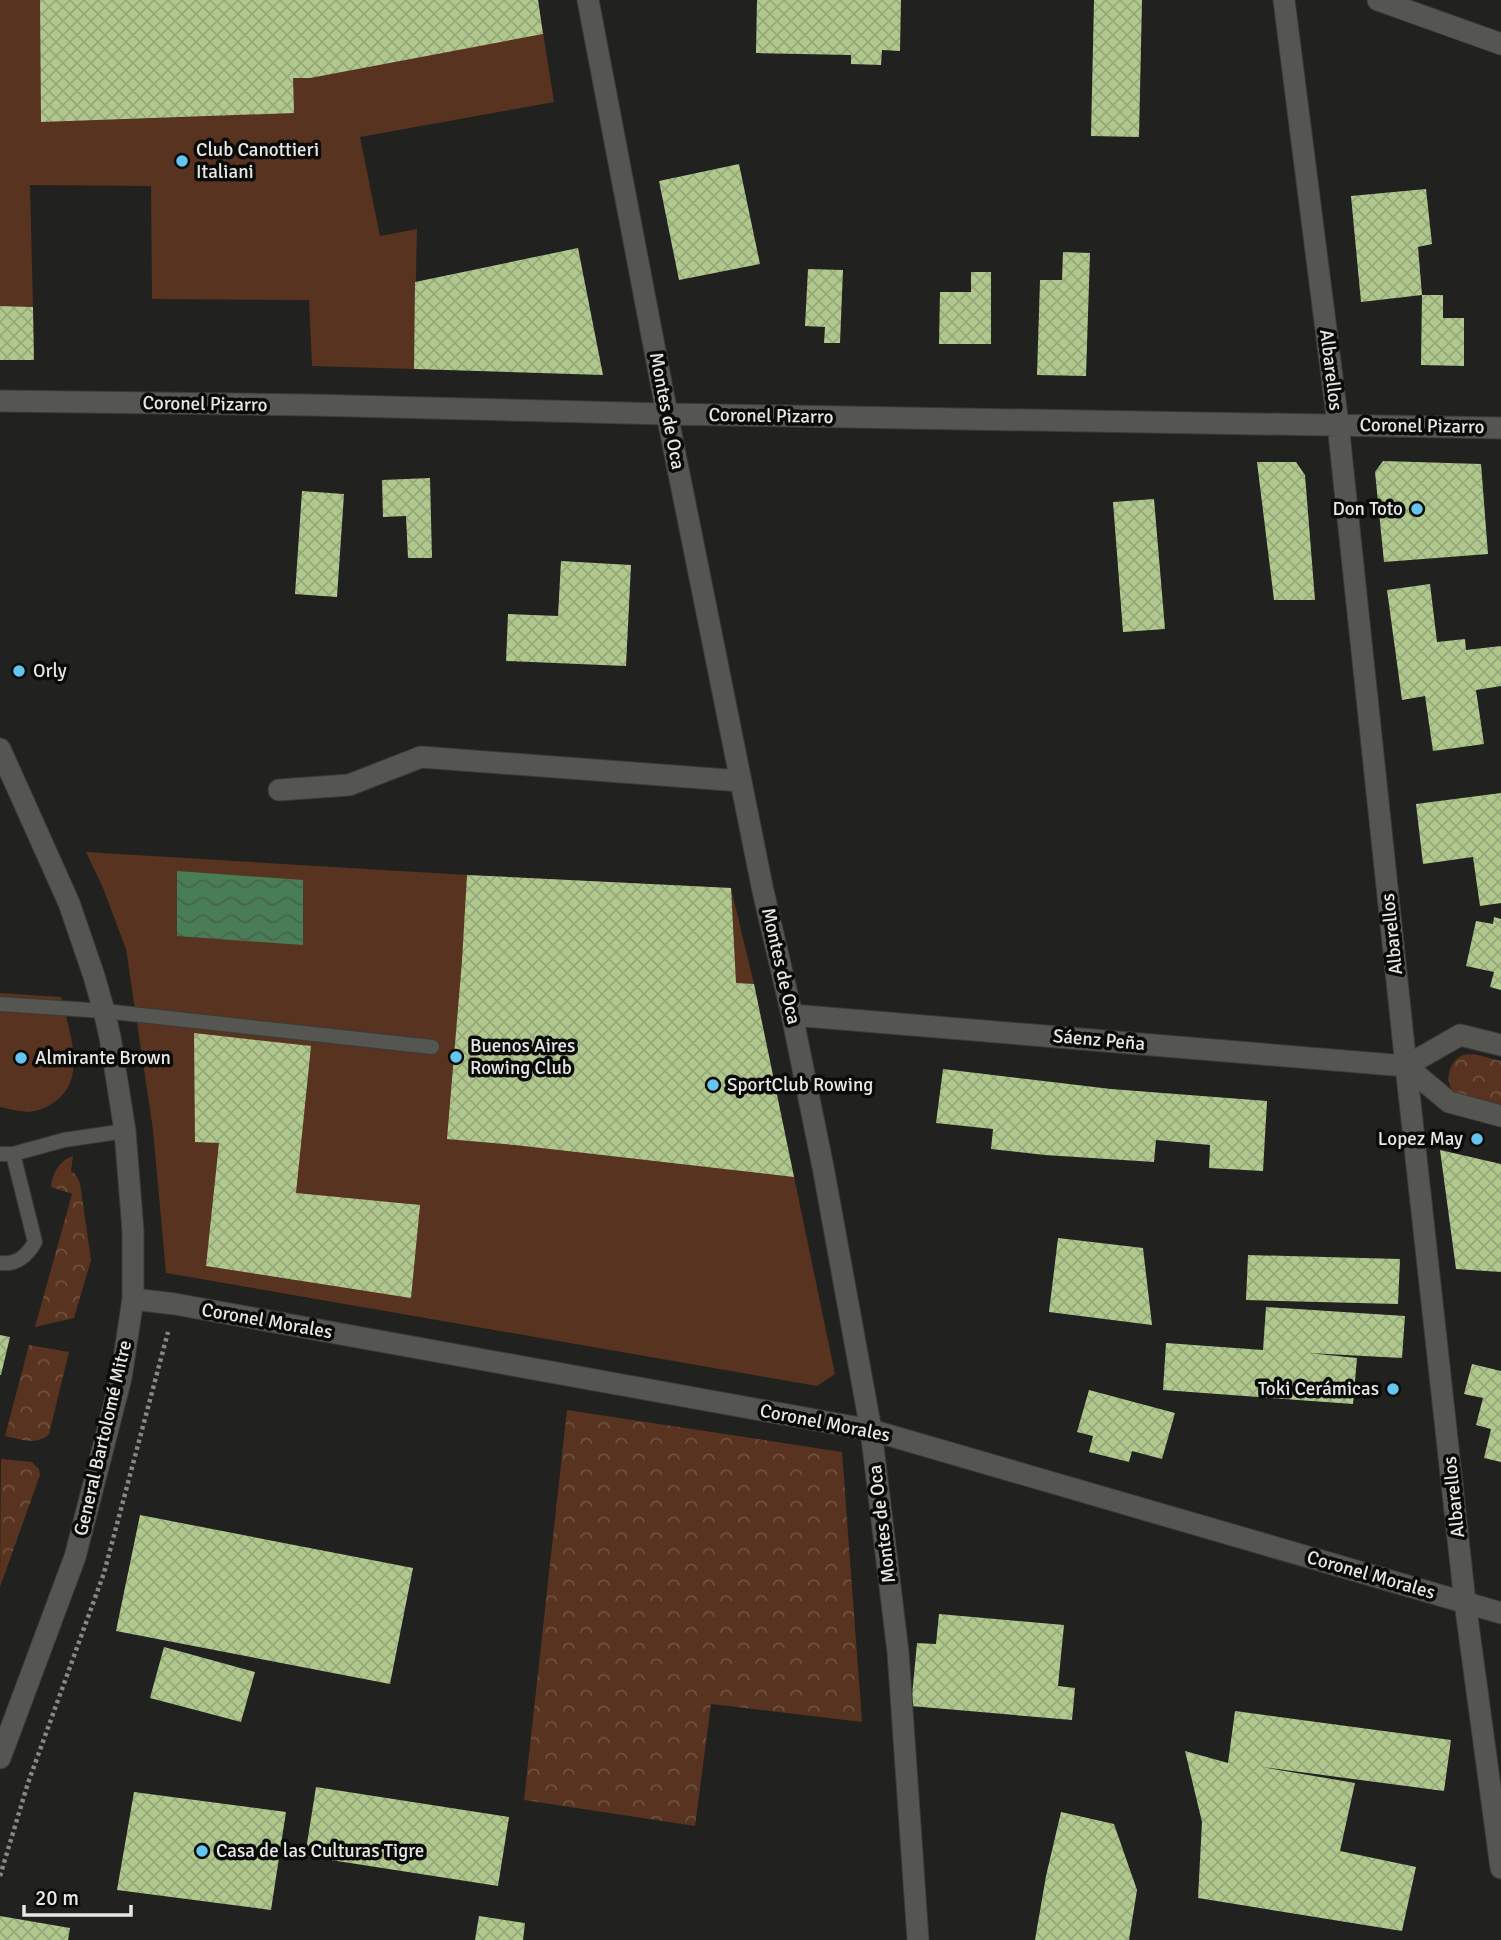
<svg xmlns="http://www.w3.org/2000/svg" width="1501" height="1940" viewBox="0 0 1501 1940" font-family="Signika,sans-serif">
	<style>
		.park { fill: url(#park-crowns) }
		.pitch { fill: #58331f }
		.water { fill: url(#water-waves) }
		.building { fill: url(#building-cross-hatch) }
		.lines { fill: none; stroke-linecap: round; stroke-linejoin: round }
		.service-casing { stroke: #3b3b39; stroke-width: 16 }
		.minor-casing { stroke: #3b3b39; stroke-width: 23 }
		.path { stroke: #878785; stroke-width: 4.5; stroke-dasharray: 3.5 3.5; stroke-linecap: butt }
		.service { stroke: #555552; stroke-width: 14 }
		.minor { stroke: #555552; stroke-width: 21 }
		.poi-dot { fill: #65c5ef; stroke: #0b0b0a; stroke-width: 2.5 }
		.labels { text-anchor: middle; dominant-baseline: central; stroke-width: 7; stroke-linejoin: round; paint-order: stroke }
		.poi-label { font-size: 19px; fill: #e7e7e5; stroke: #0b0b0a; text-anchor: start }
		.street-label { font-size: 19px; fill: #e7e7e5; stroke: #0b0b0a }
	</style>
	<defs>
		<pattern id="park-crowns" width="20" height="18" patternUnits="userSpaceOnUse" patternTransform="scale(1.75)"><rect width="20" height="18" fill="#58331f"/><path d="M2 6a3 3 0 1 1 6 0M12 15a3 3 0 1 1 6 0" fill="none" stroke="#70513f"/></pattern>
		<pattern id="water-waves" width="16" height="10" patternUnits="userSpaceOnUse" patternTransform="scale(1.75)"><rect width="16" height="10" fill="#487d56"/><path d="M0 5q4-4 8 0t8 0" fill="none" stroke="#47644e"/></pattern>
		<pattern id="building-cross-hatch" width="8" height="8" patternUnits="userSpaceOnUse" patternTransform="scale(1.75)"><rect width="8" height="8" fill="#b1c88d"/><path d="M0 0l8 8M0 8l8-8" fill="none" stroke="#96a77b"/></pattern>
	</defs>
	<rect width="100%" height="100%" fill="#21211f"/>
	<path class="park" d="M1474,1054L1501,1061V1106C1492,1104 1465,1100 1458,1095C1442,1086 1448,1061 1463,1055C1467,1054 1471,1055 1474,1054Z
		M73,1156L71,1171L75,1174L80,1183L91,1260L74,1318L35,1327L72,1194L51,1187C53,1172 58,1162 73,1156Z
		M29,1345L69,1352L49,1434C37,1446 20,1439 5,1436Z
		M567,1410L842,1452L862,1722L711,1704L695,1826L524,1800Z
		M1,1459L32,1462L39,1469L40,1475L0,1587Z"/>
	<path class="pitch" d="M0,0H538L554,102L360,137L380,236L417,229L414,369L312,366L309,300L152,299L151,186L30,185L33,307L0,306Z
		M86,852L467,875L731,888L754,984L835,1374L817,1386L166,1273L153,1130L126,949L103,888Z
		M0,993L61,997C69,1031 89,1080 53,1103C46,1108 35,1112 27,1112C18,1111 9,1109 0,1107Z"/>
	<path class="water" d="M177,871L303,880V945L177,936Z"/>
	<path class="building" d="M40,0H538L543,34L310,78H293L294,113L41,122Z
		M757,0H901L900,51L882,50L881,65L851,64V55L756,53Z
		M1094,0H1142L1139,137L1091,136Z
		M739,164L760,264L679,280L659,181Z
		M1426,189L1432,244L1418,247L1422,295L1361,302L1351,196Z
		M578,248L603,375L414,369L415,282Z
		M1063,252L1090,253L1086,376L1037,375L1040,280H1062Z
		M808,269L843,270L840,343H824L825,327L805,326Z
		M971,272H991V344H939L940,292H971Z
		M1422,295H1443V318H1464V366L1421,365Z
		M0,306L33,307L34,360H0Z
		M1383,461L1481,464L1488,554L1384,562L1375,472Z
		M1257,462H1296L1305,475L1315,600H1274Z
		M430,478L432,558H408L406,516L383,517L382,480Z
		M302,491L344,494L337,597L295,594Z
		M1154,499L1165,629L1123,632L1113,502Z
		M561,561L631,565L626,666L506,661L508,614L558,616Z
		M1430,584L1437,642L1465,639L1466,650L1501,646V686L1476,690L1484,744L1433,751L1425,696L1402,700L1387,590Z
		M1501,793V903L1480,906L1473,857L1423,864L1416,804Z
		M467,875L731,888L736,983L754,984L794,1177L515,1145L447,1139L462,961Z
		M1494,917L1501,919V990L1490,987L1494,972L1466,966L1476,921L1493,924Z
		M194,1033L311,1046L296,1193L420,1205L411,1298L206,1266L219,1143L195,1142Z
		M943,1069L1111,1089L1267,1101L1263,1171L1209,1168L1210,1145L1156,1140L1154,1162L1045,1155L991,1149L993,1129L936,1123Z
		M1440,1150L1501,1164V1272L1456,1269Z
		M1058,1238L1143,1248L1152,1325L1049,1312Z
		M1248,1255L1400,1259L1398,1304L1246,1300Z
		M1266,1307L1405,1316L1402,1358L1308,1353L1357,1358L1353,1404L1163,1390L1166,1343L1263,1350Z
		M0,1335L10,1337L1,1375H0Z
		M1472,1364L1501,1371V1462L1484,1458L1491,1429L1476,1425L1483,1398L1464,1394Z
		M1089,1390L1175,1413L1162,1459L1132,1451L1129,1462L1089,1452L1093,1436L1077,1432Z
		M140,1515L413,1568L390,1684L116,1631Z
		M939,1614L1064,1625L1058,1686L1075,1688L1072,1720L911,1706L917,1643L936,1644Z
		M164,1647L255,1672L241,1722L150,1698Z
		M1235,1711L1451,1740L1444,1791L1262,1767L1355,1783L1340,1851L1416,1867L1402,1931L1198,1898L1202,1822L1185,1751L1228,1763Z
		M316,1787L509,1817L498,1886L305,1856Z
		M134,1792L286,1812L271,1910L117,1890Z
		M1061,1812L1114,1824L1137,1890L1129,1940H1035L1046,1876Z
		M0,1916L70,1928L68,1940H0Z
		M479,1916L525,1923L523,1940H475Z"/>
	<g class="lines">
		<defs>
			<path id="service" d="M0,1004L104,1011L432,1047
				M0,1154H13L64,1140L125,1131
				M0,1263C17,1265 27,1256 35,1242L13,1154"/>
			<path id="minor" d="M588,0L667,414L763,891L792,1015L823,1167L871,1430L898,1652L918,1940
				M1284,0L1338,424L1406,1066L1465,1602L1501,1868
				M1378,0L1501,44
				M0,401L310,405L667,414L1501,428
				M0,749L69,903L94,976L104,1011L110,1037L125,1131L133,1231V1299L121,1378L75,1557L0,1758
				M279,790L349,785L421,757L741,781
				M792,1015L1406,1066L1460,1035L1501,1045
				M1406,1066L1449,1102L1501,1116
				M133,1299L175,1304L871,1430L1501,1613"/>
		</defs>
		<use href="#service" class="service-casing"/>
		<use href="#minor" class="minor-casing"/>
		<path class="path" d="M0,1876L28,1783L104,1573L168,1332"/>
		<use href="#service" class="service"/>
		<use href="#minor" class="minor"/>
	</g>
	<g class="poi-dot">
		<circle cx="182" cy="161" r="7"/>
		<circle cx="1417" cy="509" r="7"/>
		<circle cx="19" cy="671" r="7"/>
		<circle cx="456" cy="1057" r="7"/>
		<circle cx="21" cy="1058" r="7"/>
		<circle cx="713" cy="1085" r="7"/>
		<circle cx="1477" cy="1139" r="7"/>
		<circle cx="1393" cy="1389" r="7"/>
		<circle cx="202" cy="1851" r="7"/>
	</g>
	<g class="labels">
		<g class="poi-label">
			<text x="196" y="150">Club Canottieri<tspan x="196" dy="22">Italiani</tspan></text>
			<text x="1403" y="509" text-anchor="end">Don Toto</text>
			<text x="33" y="671">Orly</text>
			<text x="470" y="1046">Buenos Aires<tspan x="470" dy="22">Rowing Club</tspan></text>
			<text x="35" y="1058">Almirante Brown</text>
			<text x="727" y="1085">SportClub Rowing</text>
			<text x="1463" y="1139" text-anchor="end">Lopez May</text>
			<text x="1379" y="1389" text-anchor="end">Toki Cerámicas</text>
			<text x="216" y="1851">Casa de las Culturas Tigre</text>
		</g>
		<g class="street-label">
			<text transform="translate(1331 370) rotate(83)">Albarellos</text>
			<text transform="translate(205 404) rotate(1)">Coronel Pizarro</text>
			<text transform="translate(667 411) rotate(79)">Montes de Oca</text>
			<text transform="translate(771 416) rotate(1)">Coronel Pizarro</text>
			<text transform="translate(1422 426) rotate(1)">Coronel Pizarro</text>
			<text transform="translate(1392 934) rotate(-96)">Albarellos</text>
			<text transform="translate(781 966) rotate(77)">Montes de Oca</text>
			<text transform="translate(1099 1040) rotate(5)">Sáenz Peña</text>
			<text transform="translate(267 1321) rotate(10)">Coronel Morales</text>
			<text transform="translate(825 1423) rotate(11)">Coronel Morales</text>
			<text transform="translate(103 1438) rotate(-77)">General Bartolomé Mitre</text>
			<text transform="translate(1454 1497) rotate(-96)">Albarellos</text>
			<text transform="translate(882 1524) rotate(-97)">Montes de Oca</text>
			<text transform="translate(1371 1575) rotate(16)">Coronel Morales</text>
		</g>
	</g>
	<path d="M24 1905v10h107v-10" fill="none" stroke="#e7e7e5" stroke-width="3.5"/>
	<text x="35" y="1905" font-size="21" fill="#e7e7e5" stroke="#0b0b0a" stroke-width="5" paint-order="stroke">20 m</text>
</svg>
